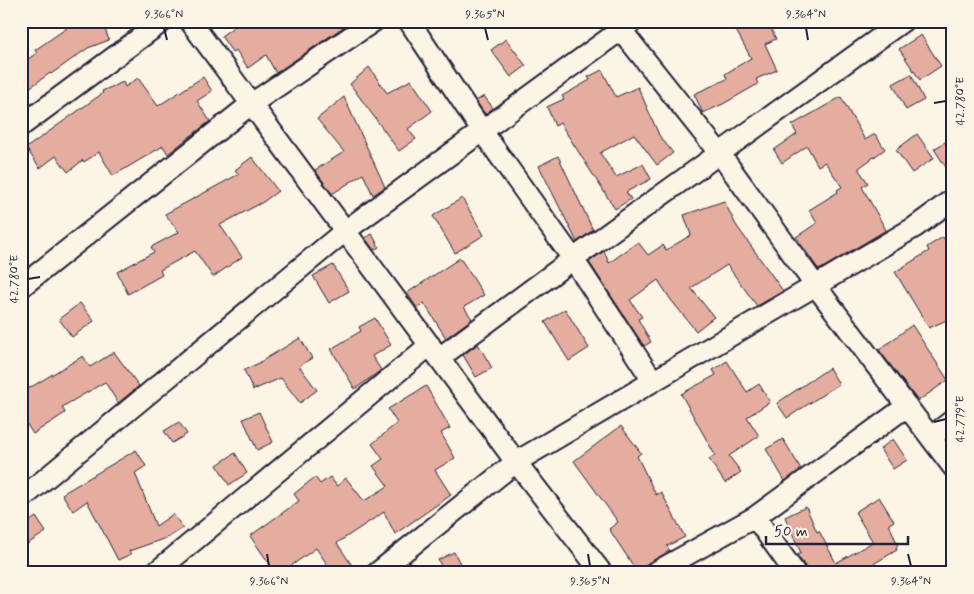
<svg xmlns="http://www.w3.org/2000/svg" width="974" height="594" viewBox="0 0 974 594" font-family="Mynerve,sans-serif">
	<style>
		.building { fill: #e5ad9f; stroke: #22223b }
		.lines { fill: none; stroke-linecap: round; stroke-linejoin: round }
		.street-casing { stroke: #22223b; stroke-width: 24 }
		.street { stroke: #fcf5e5; stroke-width: 20 }
		.ticks { fill: none; stroke: #22223b; stroke-width: 2 }
		.neatline { fill: none; stroke: #22223b; stroke-width: 2 }
		.ticks-label { font-size: 12px; text-anchor: middle; fill: #22223b }
	</style>
	<rect width="100%" height="100%" fill="#fcf5e5"/>
	<filter id="ink" filterUnits="userSpaceOnUse"><feTurbulence type="fractalNoise" baseFrequency=".02" numOctaves="2"/><feDisplacementMap in="SourceGraphic" scale="10" xChannelSelector="R" yChannelSelector="G"/><feConvolveMatrix kernelMatrix="1 2 1 2 8 2 1 2 1" color-interpolation-filters="sRGB"/></filter>
	<g filter="url(#ink)">
		<path class="building" d="M64,21H102L109,40L88,48L51,74L50,73L21,94V64L37,53L35,50L67,28Z
			M242,21H352L276,73L266,55L248,68L236,50L233,53L221,36Z
			M731,21H767L776,39L765,44L777,70L756,79L758,84L723,104L703,113L694,94L727,79L725,74L751,58Z
			M921,35L941,66L920,80L899,49Z
			M506,39L526,66L511,77L491,50Z
			M369,67L387,93L411,80L432,111L408,129L416,139L399,151L350,84Z
			M602,70L616,97L638,87L659,135L673,153L657,165L634,134L600,153L616,177L643,164L651,179L626,192L631,199L615,209L560,123L555,126L547,107L564,99L562,96L590,80L588,77Z
			M911,74L924,100L906,110L893,84Z
			M203,77L212,91L197,101L210,121L168,154L163,146L113,176L99,152L84,162L83,160L68,172L56,156L40,168L26,148L103,93L102,91L123,82L125,87L138,78L158,106Z
			M484,96L493,108L485,114L476,101Z
			M344,97L385,187L373,195L363,174L332,194L315,170L344,152L317,119Z
			M841,97L865,140L875,134L885,149L859,168V170L868,183L862,187L886,230L819,270L796,237L817,223L809,210L838,192L837,190L842,187L825,162L818,166L807,146L782,163L774,150L797,134L792,125Z
			M917,134L934,158L912,173L896,150Z
			M953,137V178L934,149Z
			M558,156L593,230L577,242L539,166Z
			M252,157L278,191L263,202L220,225L242,257L213,277L195,251L160,270L162,275L128,294L117,272L154,252L151,247L179,232L165,214L239,174L235,170Z
			M462,198L484,235L455,253L433,216Z
			M724,201L736,225L783,291L757,306L727,265L691,288L714,317L696,331L671,300L658,280L630,300L642,317L638,319L651,342L644,346L589,262L604,251L609,263L638,242L648,255L663,245L666,250L691,235L684,215Z
			M372,234L379,247L374,250L365,238Z
			M943,237L953,251V317L929,328L895,272L929,251L927,247Z
			M460,258L484,295L464,307L472,319L446,338L424,303L417,308L407,293Z
			M333,265L349,291L329,303L313,276Z
			M80,303L94,321L72,337L59,319Z
			M565,309L589,348L569,361L545,322Z
			M375,318L391,345L372,356L381,370L355,389L331,349L361,331L359,327Z
			M912,325L948,380L918,401L879,350Z
			M300,338L312,358L299,366L317,390L300,403L281,378L253,390L244,370L257,364Z
			M478,344L492,368L476,377L463,355Z
			M114,352L139,386L118,403L105,382L62,407L65,413L33,434L21,415V393L83,356L90,367Z
			M727,361L747,392L759,384L770,402L747,417L759,436L729,456L741,472L725,483L709,459L715,455L681,394L716,375L713,370Z
			M829,368L839,384L787,418L777,403Z
			M426,386L450,428L441,433L455,458L435,470L451,495L395,534L384,512L337,543L357,573H333L316,548L281,573H276L250,536L299,501L294,494L315,477L320,484L330,477L337,486L346,478L364,501L388,486L373,466L383,459L372,444L397,423L388,409Z
			M259,412L273,442L257,450L243,419Z
			M179,422L187,434L172,443L164,431Z
			M621,426L641,453L637,456L656,495L661,492L685,537L667,546L670,551L648,563L644,567L642,573H638L609,529L618,522L574,461Z
			M783,439L801,469L785,481L766,449Z
			M893,439L907,460L893,469L880,449Z
			M136,450L146,466L135,473L156,526L173,514L183,528L169,537L129,551L131,554L118,560L87,501L73,511L62,494Z
			M235,453L247,473L229,485L217,465Z
			M879,497L894,521L889,524L898,546L896,547L897,550L858,573H819L823,571L821,567L807,573L805,566L797,555L801,553L785,517L806,507L817,532L819,531L836,563L873,542L855,512Z
			M36,517L46,532L21,548V527Z
			M454,552L465,573H445L438,560Z"/>
		<g class="lines">
			<defs>
				<path id="street" d="M190,21L516,462L602,573
					M409,21L482,131L573,259L653,381
					M614,21L720,154L815,285L953,467
					M21,126L163,21
					M21,287L251,104L374,21
					M439,358L573,259L903,21
					M931,437L953,420
					M21,499L345,231L633,21
					M755,517L795,573
					M155,573L430,345
					M377,573L516,462L915,227L953,199
					M654,573L755,517L907,406"/>
			</defs>
			<use href="#street" class="street-casing"/>
			<use href="#street" class="street"/>
		</g>
	</g>
	<path class="ticks" d="M164,28L167,40M485,28L488,40M806,28L808,40M934,103L946,101M28,279L40,277M934,422L946,419M267,554L269,566M588,554L590,566M908,554L911,566"/>
	<rect width="974" height="594" fill="none" stroke="#fcf5e5" stroke-width="55"/>
	<path d="M766 536v8h142v-8" fill="none" stroke="#22223b" stroke-width="2.5"/>
	<text x="774" y="536" font-size="15" fill="#22223b" stroke="#fcf5e5" stroke-width="4" paint-order="stroke">50 m</text>
	<rect x="28" y="28" width="918" height="538" class="neatline"/>
	<g class="ticks-label">
		<text x="164" y="18">9.366°N</text>
		<text x="485" y="18">9.365°N</text>
		<text x="806" y="18">9.364°N</text>
		<text transform="translate(960 101) rotate(-90)" y="4">42.780°E</text>
		<text transform="translate(14 279) rotate(-90)" y="4">42.780°E</text>
		<text transform="translate(960 419) rotate(-90)" y="4">42.779°E</text>
		<text x="269" y="585">9.366°N</text>
		<text x="590" y="585">9.365°N</text>
		<text x="911" y="585">9.364°N</text>
	</g>
</svg>
